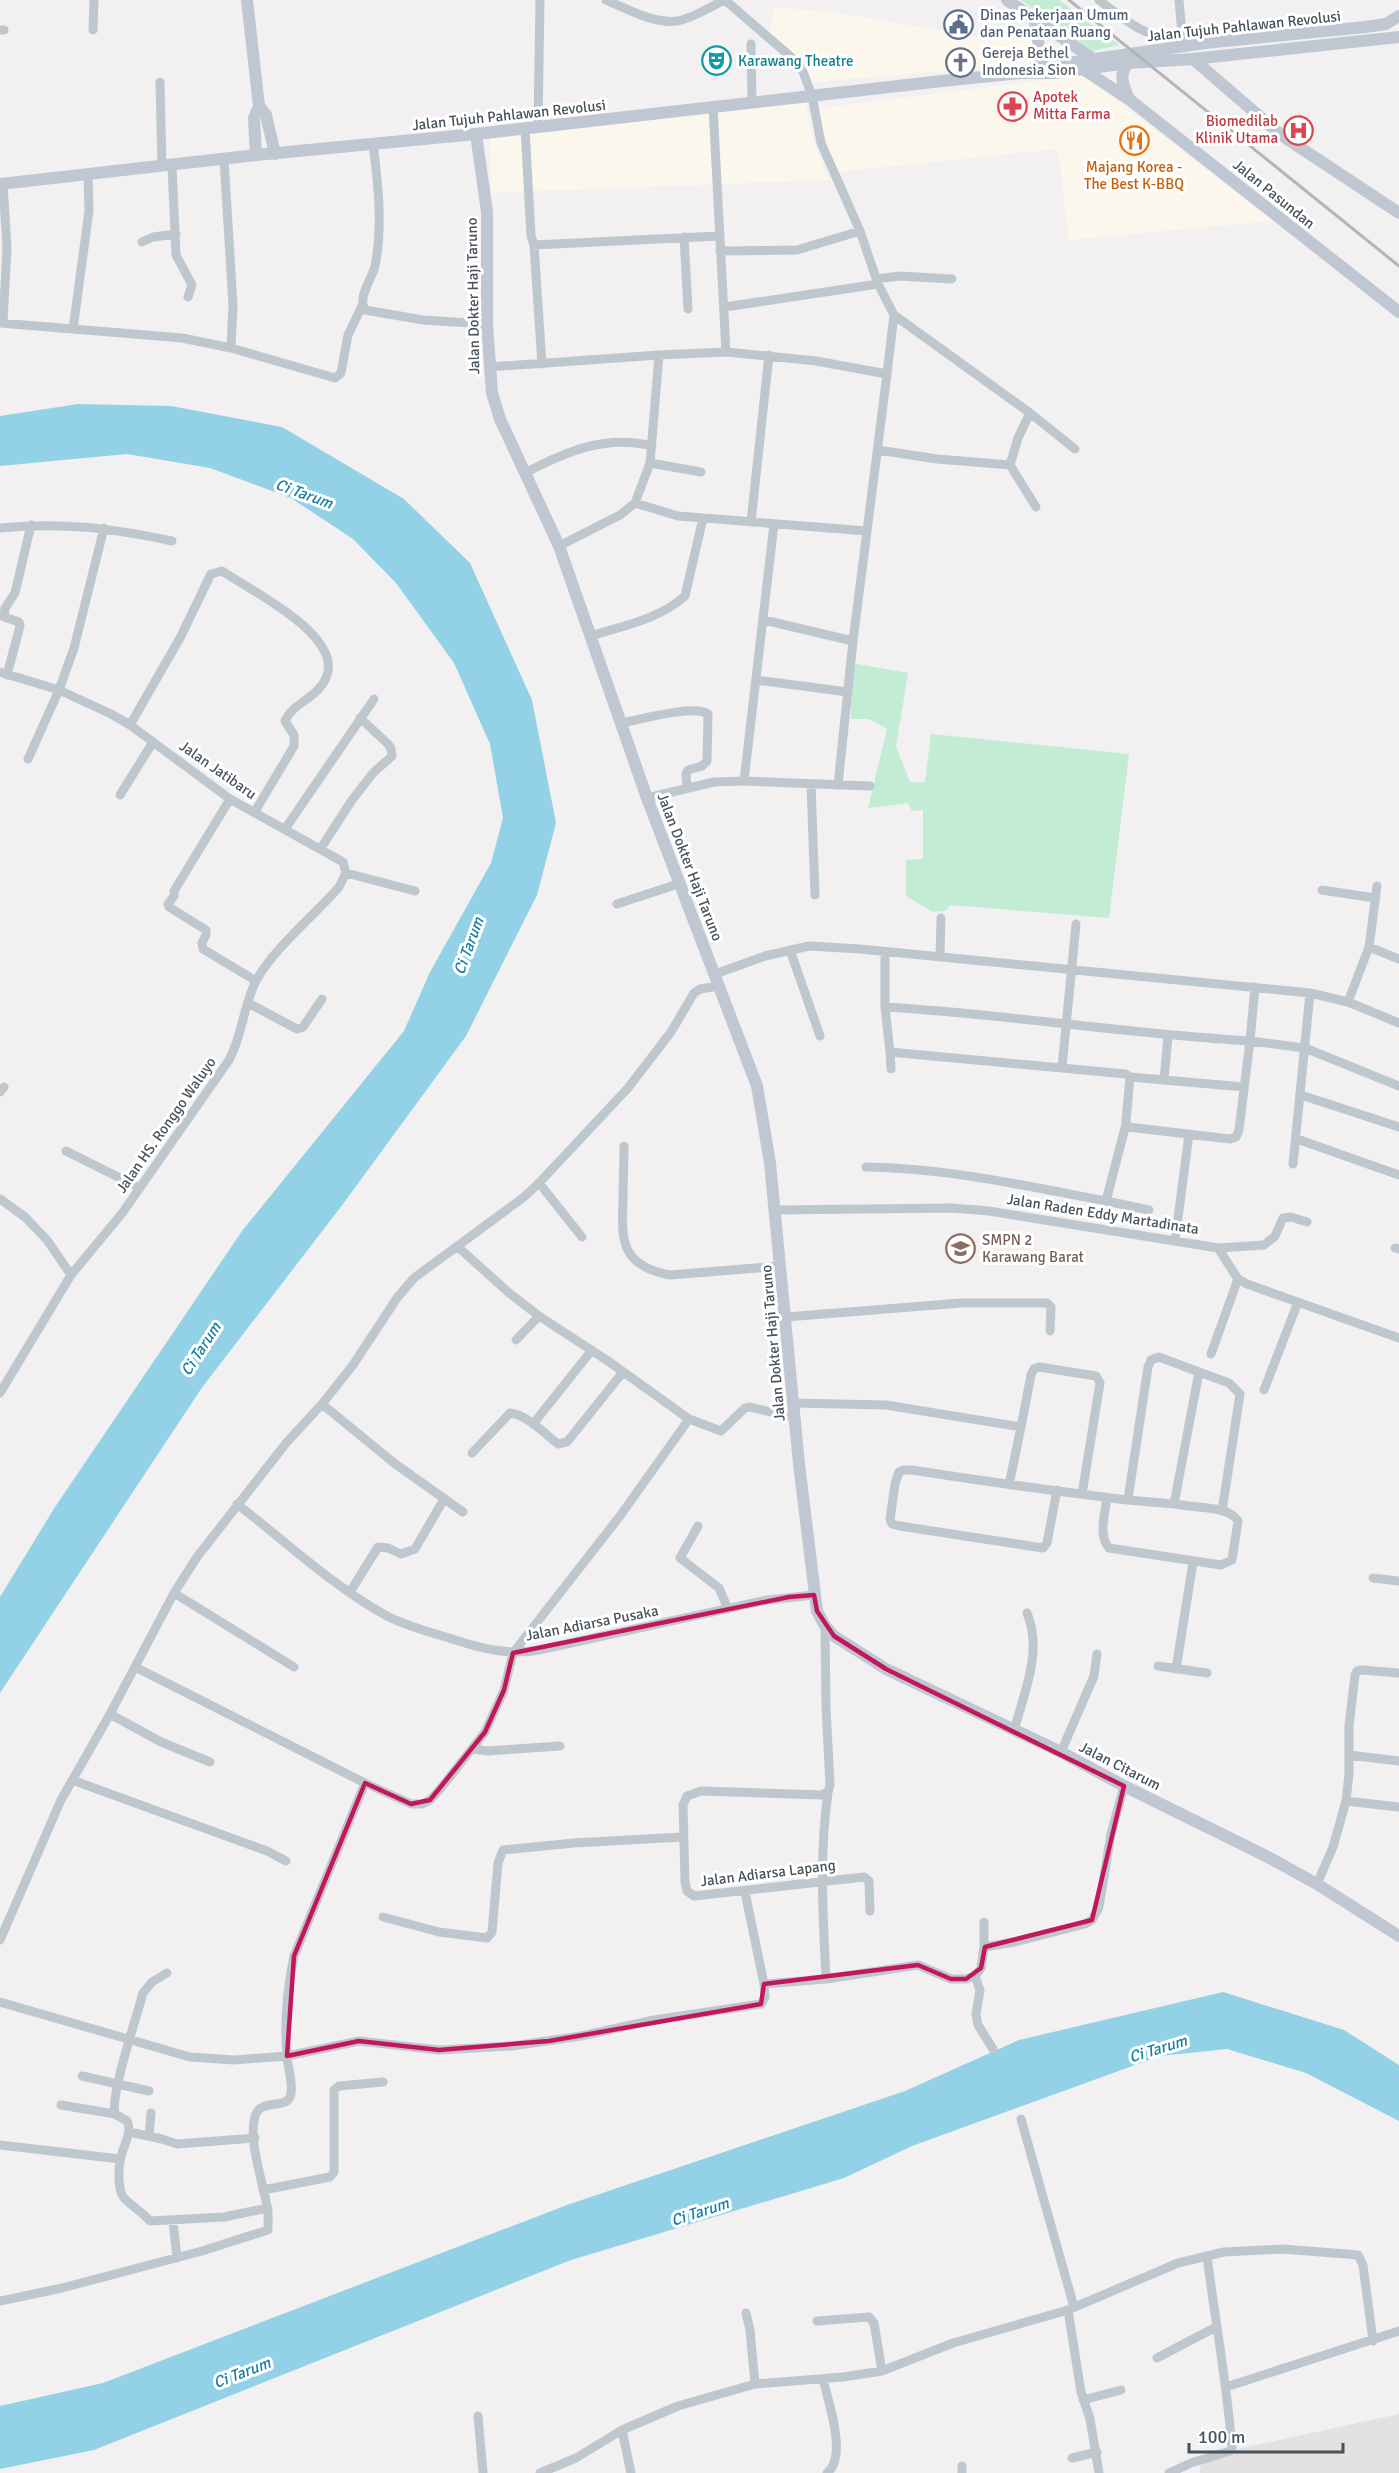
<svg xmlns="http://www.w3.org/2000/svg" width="1399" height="2473" viewBox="0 0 1399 2473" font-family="Signika,sans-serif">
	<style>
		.commercial { fill: #fbf7ec }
		.education { fill: #e3e1e1 }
		.green { fill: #c2ecd4 }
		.water { fill: #93d2e6 }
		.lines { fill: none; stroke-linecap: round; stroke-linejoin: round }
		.street { stroke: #bfc7ce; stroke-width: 9 }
		.secondary { stroke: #bfc8d2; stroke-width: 12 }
		.rail { stroke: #b3b5ba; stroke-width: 3 }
		.marked { fill: none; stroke: #c2185b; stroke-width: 4.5; stroke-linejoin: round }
		.labels { text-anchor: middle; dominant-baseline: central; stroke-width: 6; stroke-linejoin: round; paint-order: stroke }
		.service-label { font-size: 15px; fill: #4e5e75; stroke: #fff; text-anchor: start }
		.street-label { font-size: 15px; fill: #49535c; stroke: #fff }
		.worship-label { font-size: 15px; fill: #5b616d; stroke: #fff; text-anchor: start }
		.culture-label { font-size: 15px; fill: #0d838f; stroke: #fff; text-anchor: start }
		.health-label { font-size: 15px; fill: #be3a42; stroke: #fff; text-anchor: start }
		.food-label { font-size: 15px; fill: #c56008; stroke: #fff }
		.education-label { font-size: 15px; fill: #785e54; stroke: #fff; text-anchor: start }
		.water-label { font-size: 16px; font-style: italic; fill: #1780a1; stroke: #fff }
	</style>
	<rect width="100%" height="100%" fill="#f2f0f0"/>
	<path class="commercial" d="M774,7L840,13L994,40L1032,38L1034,62L1023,65L811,82L769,33Z
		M1084,75L1273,221L1069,240L1058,149L837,172L822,132L819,108Z
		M805,102L815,147L829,180L491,193L490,139L707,109Z"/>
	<path class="education" d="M1399,2414V2473H1200L1201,2457Z"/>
	<path class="green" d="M1021,0H1059L1119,45L1093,51Z
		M851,663L908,673L896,747L910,782H925L931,734L1129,754L1109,918L950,905L945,911L933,912L906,896V860L923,859V810L912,811L908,803L868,808L887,729L869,719H851Z"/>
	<path class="water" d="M78,404L171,406L282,427L404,499L470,563L532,700L556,823L537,895L466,1036L343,1204L201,1389L0,1693V1597L55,1507L242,1231L404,1031L430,972L491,863L503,818L490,744L454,663L396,583L353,539L291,498L210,468L127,454L0,466V416Z
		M1223,1992L1344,2030L1399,2065V2121L1306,2073L1227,2049L1160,2056L912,2146L844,2178L571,2260L94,2450L0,2469V2406L103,2383L567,2205L905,2091L1019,2040Z"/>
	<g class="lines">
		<path class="street" d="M606,0C627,9 654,24 677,21C694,18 710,7 724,0
			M725,0L791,57L802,69L812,96L821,143L860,231L878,284L894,315L1030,413L1075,449
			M1099,0C1130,24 1143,36 1183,42
			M1179,0L1183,47
			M0,30H4
			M93,30L94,0
			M751,44L752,101
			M160,82L162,167
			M713,107L726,352
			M538,126L540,0
			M525,128L531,236L534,245
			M373,144C378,183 383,227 375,266C372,279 357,298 365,310L423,320L487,324
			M224,159L233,305L231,348
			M172,166L176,255L192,285L188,297
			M3,184L7,248L3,323
			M684,237L688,309
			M142,242L153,237L176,234
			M720,251L797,250L860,231
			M876,279L900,276L952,279
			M725,307L878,284
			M0,323L182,338L231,348L335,378L341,373L348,335L362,306
			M73,329L89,211L88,175
			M542,364L534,245L719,236
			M490,367L659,355L726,352L816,361L887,374L894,315
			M878,450L937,459L1010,465L1036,507
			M650,463L701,472
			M1010,465L1018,438L1030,413
			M525,473C565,452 606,434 652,446
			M635,503L650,463L659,355
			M751,522L769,355
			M0,528C63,522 111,528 172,541
			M559,546L620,515L635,503L678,516L867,531
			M764,620L853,641
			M591,636C622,626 660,619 685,596L703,518
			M0,672L59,690L111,714L130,725L230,799L343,862L346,873L339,887C315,915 273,949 256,981C243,1006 243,1034 229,1060L123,1212L71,1275L0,1393
			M7,675L20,626L19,622L4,617L5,608L15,593L31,525
			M756,680L848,692
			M621,723C639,720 694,704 708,714L707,761L702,766L688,770L686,774L687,788
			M130,725L180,638L211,574L222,571C250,590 345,636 326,678C317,699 292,703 285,721L294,735V746L254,813
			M28,759L59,690L74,648L104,528
			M744,781L774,524
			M811,784L815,895
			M838,785L853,641L887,374
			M120,795L153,742
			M647,798L714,782L744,781L870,786
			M230,799L174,891V896L168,904L169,907L206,930V935L202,943L203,949L256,981
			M285,829L374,699
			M321,848L352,800L373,773L392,756L391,748L387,743L360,718
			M346,873L415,891
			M1322,890L1375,898
			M617,904L681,883
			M1369,947L1377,886
			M790,950L820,1036
			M885,952V1007L890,1052L1126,1074L1130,1077L1244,1087
			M940,957L941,918
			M715,974L765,956L809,946L860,949L1310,993L1348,1002L1399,1023
			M1348,1002L1369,947L1399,959
			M248,1003L297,1029L303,1027L322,999
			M885,1007C1007,1014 1128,1034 1250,1041L1255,987
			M890,1052L891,1069
			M1062,1067L1076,924
			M1130,1077L1126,1121L1128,1127L1230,1139L1236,1137L1239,1130L1250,1041L1305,1048L1399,1086
			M1164,1080L1168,1036
			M0,1092L4,1087
			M1301,1095L1399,1127
			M1126,1124L1106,1201L1149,1210
			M1297,1139L1399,1175
			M624,1146C624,1164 623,1183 623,1201C621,1244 623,1266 670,1275L781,1266
			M66,1151L140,1188
			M1293,1164L1310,993
			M866,1167C947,1168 1026,1186 1106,1201
			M539,1183L582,1237
			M0,1199L25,1217L47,1240L71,1275
			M775,1210L952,1208L989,1211L1218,1248L1264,1245L1275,1236L1283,1218L1291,1217L1307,1222
			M1175,1241L1189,1134
			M458,1247L508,1292L539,1316L608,1361L689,1419L721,1431L745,1408L750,1407L795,1418
			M1218,1248L1238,1279L1247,1284L1399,1338
			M1395,1248L1399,1249
			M786,1317L961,1303H1047L1051,1307L1050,1331
			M516,1340L539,1316
			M1211,1354L1238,1279
			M1199,1372L1229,1383L1240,1394L1222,1511
			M1264,1390L1298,1302
			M793,1403L886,1405L1021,1427L1009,1485
			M322,1404L394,1463L463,1512
			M533,1424L592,1350
			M1021,1427L1031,1375L1034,1369L1039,1367L1096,1376L1100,1383L1082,1494
			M472,1453L510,1413C527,1415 544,1433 558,1444L567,1442L623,1372
			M1057,1490L1047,1543L1043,1548L900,1526L892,1524L890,1519L895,1484L899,1472L904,1470H912C976,1480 1040,1489 1104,1497C1130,1501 1156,1502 1182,1505C1198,1508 1229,1506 1238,1521L1232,1560L1221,1565L1109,1548C1098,1536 1105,1513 1107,1498
			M1128,1499L1148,1367L1151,1360L1159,1357L1199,1372L1174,1504
			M237,1504C284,1540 337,1590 389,1617C407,1626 429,1632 449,1638C480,1648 507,1656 539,1650L767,1600L814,1595
			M698,1526L680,1558L719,1588L728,1609
			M1373,1578L1399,1581
			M350,1592L378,1547L388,1548L401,1554L415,1549L444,1499
			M174,1593L294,1667
			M825,1626L826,1708L830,1785L828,1792L821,1795L701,1791L687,1796L683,1805L685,1882L687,1891L694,1896L864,1877L869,1881L870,1911
			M1158,1666L1207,1673
			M135,1667L365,1783L411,1804H422L430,1800L441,1788L485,1732L504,1690L513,1653L620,1516L689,1419
			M1176,1669L1193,1562
			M110,1714L161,1742L210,1762
			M1014,1731C1024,1692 1043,1652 1027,1613
			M473,1749L488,1751L560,1746
			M1061,1752L1094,1676L1097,1654
			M1349,1755L1399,1761
			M72,1780L267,1851L286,1861
			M1346,1801L1399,1807
			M1317,1884L1333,1847L1346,1801L1349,1774V1726L1355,1675L1357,1671L1362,1670L1399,1673
			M383,1917L439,1932L487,1938L492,1932L498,1863L503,1850L574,1843L683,1837
			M0,1940L61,1800L110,1714L174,1593L197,1557L287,1442L322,1404L353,1365L397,1298L414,1278L524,1197L539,1183L628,1088L671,1032L694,993L700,989L719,986
			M984,1947V1922
			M975,1976L980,1990L976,2014L978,2025L993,2049
			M826,1979C823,1916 819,1855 828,1792
			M764,1984L826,1979L918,1965L951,1979H966L975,1976L981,1968L984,1947L1015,1942L1085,1924L1092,1920L1099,1907L1111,1834L1124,1786
			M0,2002L190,2057L234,2060L287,2056L359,2041L439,2050L512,2046L581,2036L654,2020L761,2004L765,1997L764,1984L745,1892
			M82,2076L149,2091
			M61,2105L115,2114L127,2121C133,2132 123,2146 121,2157C118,2168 118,2185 122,2195C125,2202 143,2212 150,2221L224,2217L268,2208
			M115,2114C110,2095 137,2016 143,1993L152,1982L167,1973
			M1021,2119L1074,2307
			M129,2132L162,2139L177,2144L255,2138
			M149,2136L151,2113
			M0,2145L120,2159
			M263,2190L330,2177L334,2172V2090L339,2086L383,2082
			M173,2221L177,2258
			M0,2301L62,2288L202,2251L268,2230C268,2223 269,2215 267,2207C263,2181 248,2142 255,2116C261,2097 288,2111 291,2094C293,2083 288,2068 287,2057C284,2023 287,1989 294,1956L365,1783
			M1068,2310L1081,2392L1090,2419L1099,2473
			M746,2313L750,2330L755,2384
			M817,2321L869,2317L874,2323L882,2371
			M1157,2358L1216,2327
			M823,2379C828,2401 848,2457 827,2473
			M1226,2387L1399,2331
			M1083,2400L1121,2390
			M478,2416L483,2473
			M622,2430L631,2473
			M1072,2458L1097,2452
			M962,2466V2473
			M540,2473L576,2458L622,2430L678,2406L755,2384L843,2377L882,2371L953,2343L1068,2310L1178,2263L1224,2252L1283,2249L1358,2255L1363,2265L1373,2341
			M1169,2473L1191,2463L1230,2451L1232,2448C1227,2383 1215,2320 1207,2256"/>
		<path class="secondary" d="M247,0L259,106L254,118L256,155
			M1007,0L1092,58
			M1034,19L1038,34L1039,66
			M1193,59L1281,135L1399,213
			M1128,63C1118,76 1123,84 1129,99
			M1034,68L1205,43L1365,27L1386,24L1399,16
			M1083,69L1130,100L1399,312
			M259,106L266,115L275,154
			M476,134L487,212V324L492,393L500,419L559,546L647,798L757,1086L770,1163L799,1464L817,1611L825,1626L834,1636L886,1669L1061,1752L1124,1786L1266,1856L1317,1884L1399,1936
			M0,184L256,155L476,134L942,81L1021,73H1054L1128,63L1193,59L1399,37"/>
		<path class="rail" d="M1069,0L1399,266"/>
	</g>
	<path class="marked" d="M814,1595L817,1611L834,1636L886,1669L1124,1786L1092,1920L985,1947L981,1968L966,1979H951L918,1965L764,1984L761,2004L549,2041L439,2050L359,2041L287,2056L294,1956L365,1783L411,1804L430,1800L485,1732L504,1690L513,1653L789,1597Z"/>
	<defs>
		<symbol id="civic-ring" viewBox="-11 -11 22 22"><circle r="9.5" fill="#fff" stroke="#5c6f8a" stroke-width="1.5"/><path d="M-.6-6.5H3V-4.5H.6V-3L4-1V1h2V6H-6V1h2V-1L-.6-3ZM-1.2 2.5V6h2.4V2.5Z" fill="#5c6f8a"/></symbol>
		<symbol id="theatre-ring" viewBox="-11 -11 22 22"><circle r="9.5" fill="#fff" stroke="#0f9aa8" stroke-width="1.5"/><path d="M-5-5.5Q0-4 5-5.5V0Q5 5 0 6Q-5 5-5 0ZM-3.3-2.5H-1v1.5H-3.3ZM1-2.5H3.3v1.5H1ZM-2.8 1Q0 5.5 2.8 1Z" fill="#0f9aa8"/></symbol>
		<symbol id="church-ring" viewBox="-11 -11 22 22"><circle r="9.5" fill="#fff" stroke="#6b7280" stroke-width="1.5"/><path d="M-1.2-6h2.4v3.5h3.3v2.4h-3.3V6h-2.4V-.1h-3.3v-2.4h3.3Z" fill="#6b7280"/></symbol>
		<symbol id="pharmacy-ring" viewBox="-11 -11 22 22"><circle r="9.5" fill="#fff" stroke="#e0444e" stroke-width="1.5"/><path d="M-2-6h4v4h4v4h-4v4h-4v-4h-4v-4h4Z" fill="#e0444e"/></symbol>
		<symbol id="hospital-ring" viewBox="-11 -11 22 22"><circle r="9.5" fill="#fff" stroke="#e0444e" stroke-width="1.5"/><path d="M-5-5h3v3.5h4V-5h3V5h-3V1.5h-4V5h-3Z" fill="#e0444e"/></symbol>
		<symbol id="restaurant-ring" viewBox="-11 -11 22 22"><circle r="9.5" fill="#fff" stroke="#e8710a" stroke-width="1.5"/><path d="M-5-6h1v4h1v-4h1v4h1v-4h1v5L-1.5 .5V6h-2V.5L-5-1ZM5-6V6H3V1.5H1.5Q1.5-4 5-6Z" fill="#e8710a"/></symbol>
		<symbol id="school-ring" viewBox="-11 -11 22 22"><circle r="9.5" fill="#fff" stroke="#8d6e63" stroke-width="1.5"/><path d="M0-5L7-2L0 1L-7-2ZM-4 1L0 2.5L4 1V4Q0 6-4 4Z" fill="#8d6e63"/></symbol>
	</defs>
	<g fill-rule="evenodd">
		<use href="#civic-ring" x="942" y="8" width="33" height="33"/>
		<use href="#theatre-ring" x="700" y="44" width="33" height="33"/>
		<use href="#church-ring" x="944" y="46" width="33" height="33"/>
		<use href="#pharmacy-ring" x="996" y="90" width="33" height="33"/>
		<use href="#hospital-ring" x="1282" y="114" width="33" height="33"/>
		<use href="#restaurant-ring" x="1118" y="124" width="33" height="33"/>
		<use href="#school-ring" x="944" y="1232" width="33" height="33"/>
	</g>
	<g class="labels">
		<g class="service-label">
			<text x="980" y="15">Dinas Pekerjaan Umum<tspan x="980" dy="17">dan Penataan Ruang</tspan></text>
		</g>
		<g class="street-label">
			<text transform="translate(1244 26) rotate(-6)">Jalan Tujuh Pahlawan Revolusi</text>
			<text transform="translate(509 115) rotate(-6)">Jalan Tujuh Pahlawan Revolusi</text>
			<text transform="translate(1274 194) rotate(39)">Jalan Pasundan</text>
			<text transform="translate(473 296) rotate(-91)">Jalan Dokter Haji Taruno</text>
			<text transform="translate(218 770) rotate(35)">Jalan Jatibaru</text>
			<text transform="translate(690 867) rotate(69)">Jalan Dokter Haji Taruno</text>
			<text transform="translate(166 1125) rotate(-55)">Jalan HS. Ronggo Waluyo</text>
			<text transform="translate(1103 1214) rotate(9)">Jalan Raden Eddy Martadinata</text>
			<text transform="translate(773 1343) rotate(-95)">Jalan Dokter Haji Taruno</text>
			<text transform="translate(592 1623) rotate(-11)">Jalan Adiarsa Pusaka</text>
			<text transform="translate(1120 1766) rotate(27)">Jalan Citarum</text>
			<text transform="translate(768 1873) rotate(-7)">Jalan Adiarsa Lapang</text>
		</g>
		<g class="worship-label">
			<text x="982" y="53">Gereja Bethel<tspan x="982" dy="17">Indonesia Sion</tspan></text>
		</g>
		<g class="culture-label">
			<text x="738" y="61">Karawang Theatre</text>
		</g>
		<g class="health-label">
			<text x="1033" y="97">Apotek<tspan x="1033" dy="17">Mitta Farma</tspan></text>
			<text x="1278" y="121" text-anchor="end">Biomedilab<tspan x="1278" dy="17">Klinik Utama</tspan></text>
		</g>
		<g class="food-label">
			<text x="1134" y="167">Majang Korea -<tspan x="1134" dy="17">The Best K-BBQ</tspan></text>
		</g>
		<g class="education-label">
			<text x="982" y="1240">SMPN 2<tspan x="982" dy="17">Karawang Barat</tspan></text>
		</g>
		<g class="water-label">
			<text transform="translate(304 494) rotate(20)">Ci Tarum</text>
			<text transform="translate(469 946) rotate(-70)">Ci Tarum</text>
			<text transform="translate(201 1349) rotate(-57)">Ci Tarum</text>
			<text transform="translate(1158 2049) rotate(-17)">Ci Tarum</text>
			<text transform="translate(700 2212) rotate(-18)">Ci Tarum</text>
			<text transform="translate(242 2373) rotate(-21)">Ci Tarum</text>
		</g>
	</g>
	<path d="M1189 2443v9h154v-9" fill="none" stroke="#49535c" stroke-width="3"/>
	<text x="1198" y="2443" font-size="18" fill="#49535c" stroke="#ffffff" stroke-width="4.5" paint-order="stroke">100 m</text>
</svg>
